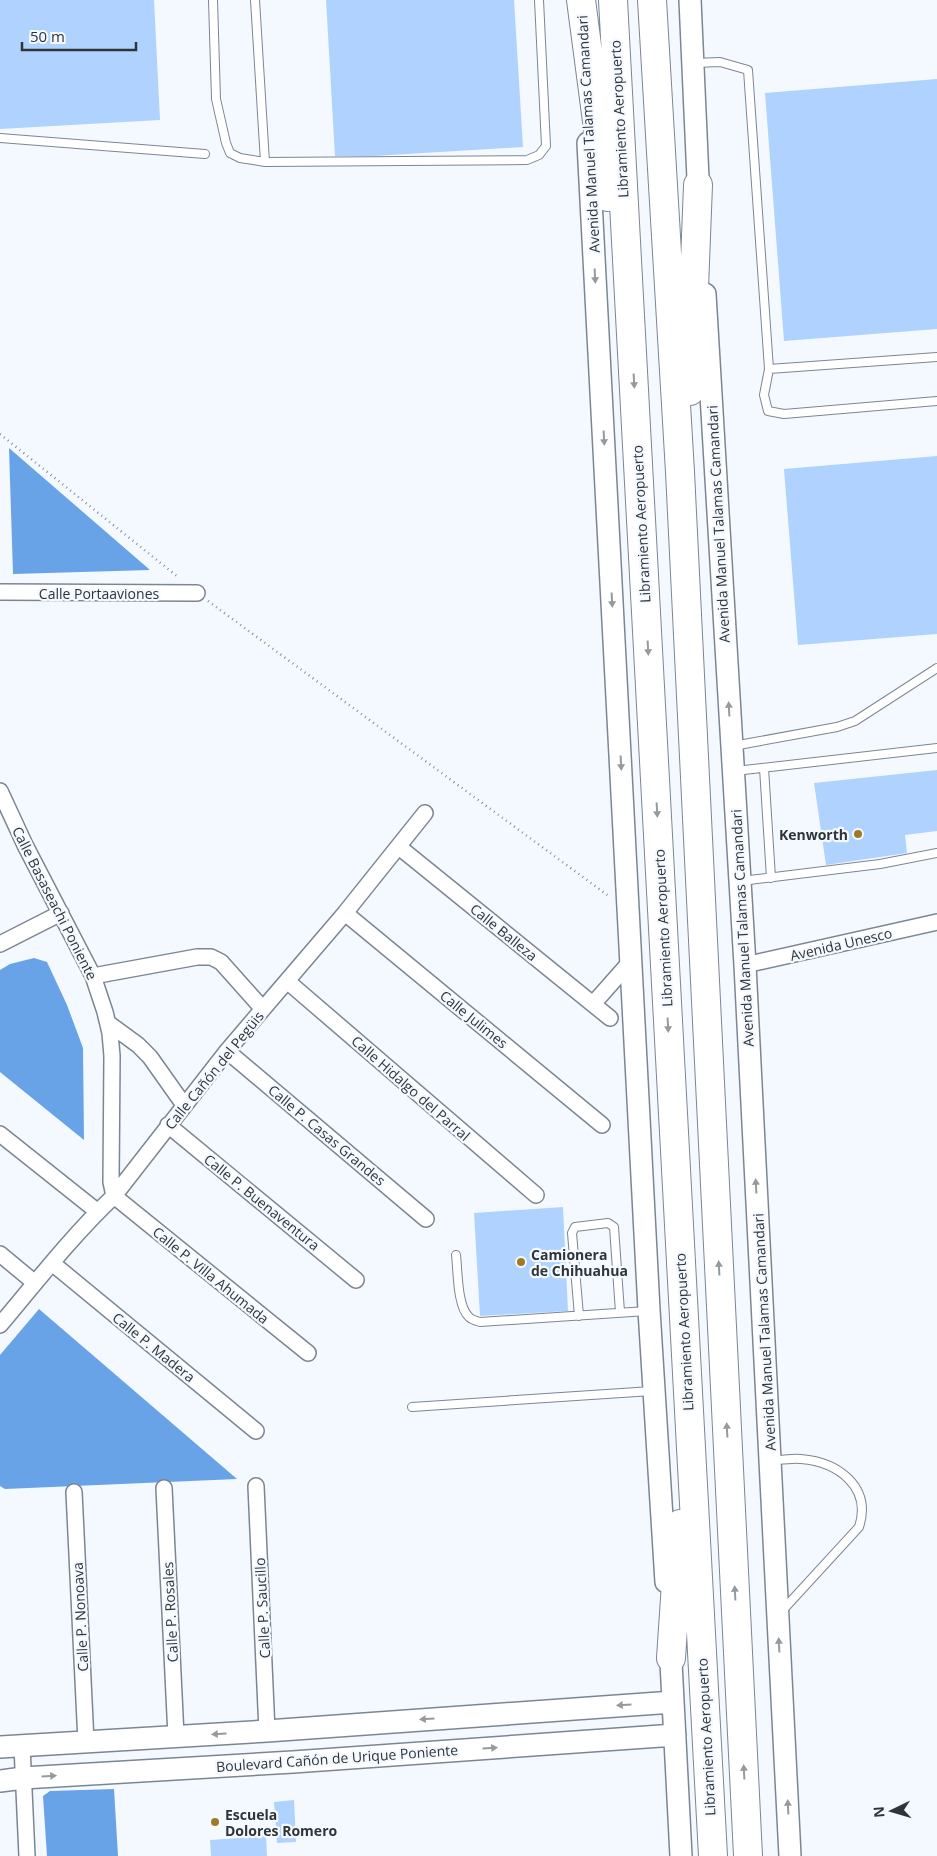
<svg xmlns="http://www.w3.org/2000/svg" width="937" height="1856" viewBox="0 0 937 1856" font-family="'Open Sans',sans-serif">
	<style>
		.water { fill: #68a2e7 }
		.building { fill: #afd3fe }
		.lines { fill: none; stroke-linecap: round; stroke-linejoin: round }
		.lane-casing { stroke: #7c8693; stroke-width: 10 }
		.street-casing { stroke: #7c8693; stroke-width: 18 }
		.secondary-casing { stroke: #7c8693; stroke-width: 24 }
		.highway-casing { stroke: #7c8693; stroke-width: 30 }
		.path { stroke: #8c9196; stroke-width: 2.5; stroke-dasharray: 1 4; stroke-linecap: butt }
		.lane { stroke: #fff; stroke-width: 8 }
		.street { stroke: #fff; stroke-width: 15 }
		.secondary { stroke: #fff; stroke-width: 21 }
		.highway { stroke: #fff; stroke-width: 28 }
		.oneway { fill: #979a9c }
		.poi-dot { fill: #a07927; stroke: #f4f9ff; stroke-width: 2 }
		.labels { text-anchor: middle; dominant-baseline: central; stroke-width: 4.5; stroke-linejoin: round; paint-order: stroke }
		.street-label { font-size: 14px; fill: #2f3439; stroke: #f4f9ff }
		.poi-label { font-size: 14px; font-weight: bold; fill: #2f3439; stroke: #f4f9ff; text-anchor: start }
	</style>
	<rect width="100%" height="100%" fill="#f4f9ff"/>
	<path class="water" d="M9,448L150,570L13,574Z
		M34,958L47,962L67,1005L83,1048L84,1140L0,1072V970L10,964Z
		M39,1309L237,1479L5,1489L0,1486V1355Z
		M114,1789L118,1856H47L43,1796L50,1791Z"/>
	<path class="building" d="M0,0H154L160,120L0,129Z
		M326,0H514L523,147L374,156H335Z
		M937,79V329L784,341L765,93Z
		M937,456V634L798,645L784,469Z
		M937,770V831L905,835L907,853L826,865L814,783Z
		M563,1207L568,1311L480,1316L474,1213Z
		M294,1800L296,1842L277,1843L274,1802Z
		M266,1836L267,1856H211L210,1840Z"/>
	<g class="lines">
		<defs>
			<path id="lane" d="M213,0L216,99L226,143L230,153L240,158L265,162
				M255,0L265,162L527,160L539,155L546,146L539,0
				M695,63L720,62L748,70L769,369L764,395L768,411L784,414L937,401
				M0,138L205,154
				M769,369L937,357
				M733,746L837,727L855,721L937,668
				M764,768L771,878
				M735,771L937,748
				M741,881L880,864L937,853
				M456,1255C458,1271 457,1306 469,1317C472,1320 476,1321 480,1322L647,1311
				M579,1316L572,1233L575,1227L608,1223L614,1227L620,1312
				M412,1407L652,1391
				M771,1461C780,1460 792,1458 801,1459C838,1462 872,1487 859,1527L781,1612"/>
			<path id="street" d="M0,592L197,593
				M0,791L25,845L93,976L105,1012L110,1033L112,1056L111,1182L114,1196L308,1353
				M399,847L610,1018
				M345,913L602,1125
				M0,944L61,913
				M745,965L937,922
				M93,976L197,957H211L221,962L263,1009
				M287,981L536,1195
				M593,1004L631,961
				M108,1023L138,1045L150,1057L184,1105
				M227,1051L426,1219
				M168,1125L356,1280
				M0,1134L98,1212
				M0,1254L35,1283
				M52,1263L256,1431
				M0,1325C37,1281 72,1236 114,1196L227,1051L345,913L425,813
				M256,1486L267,1731
				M164,1488L176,1736
				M74,1492L86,1742
				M22,1746L27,1856"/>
			<path id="secondary" d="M690,0L699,201
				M588,143L649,1310L666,1582
				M705,294L745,965L790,1856
				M670,1643L681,1856
				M0,1747L267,1731L673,1702
				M0,1781L23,1778L293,1762L675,1735"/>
			<path id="highway" d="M581,0L607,197
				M613,0L713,1856
				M652,0L680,472L748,1856
				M690,391L698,185
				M671,1658L680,1524"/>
		</defs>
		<use href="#lane" class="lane-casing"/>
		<use href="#street" class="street-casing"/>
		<use href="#secondary" class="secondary-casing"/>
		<use href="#highway" class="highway-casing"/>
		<path class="path" d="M0,434L178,577
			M208,601L610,897"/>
		<use href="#lane" class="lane"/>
		<use href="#street" class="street"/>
		<use href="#secondary" class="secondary"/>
		<use href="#highway" class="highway"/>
	</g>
	<defs><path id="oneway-solid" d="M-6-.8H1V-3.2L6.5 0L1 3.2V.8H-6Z" transform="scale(1.25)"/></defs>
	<g class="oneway">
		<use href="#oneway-solid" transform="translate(595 276) rotate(87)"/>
		<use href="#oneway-solid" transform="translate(634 381) rotate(87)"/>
		<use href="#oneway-solid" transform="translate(604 438) rotate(87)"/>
		<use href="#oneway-solid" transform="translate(612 600) rotate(87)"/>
		<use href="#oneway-solid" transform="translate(648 648) rotate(87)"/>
		<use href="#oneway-solid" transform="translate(729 709) rotate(-93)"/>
		<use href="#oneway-solid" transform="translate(621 763) rotate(87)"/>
		<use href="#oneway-solid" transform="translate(657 810) rotate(87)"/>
		<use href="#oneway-solid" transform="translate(668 1025) rotate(87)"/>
		<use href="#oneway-solid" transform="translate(756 1186) rotate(-93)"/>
		<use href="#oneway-solid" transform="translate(719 1268) rotate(-93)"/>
		<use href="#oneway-solid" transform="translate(727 1430) rotate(-93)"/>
		<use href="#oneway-solid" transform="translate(735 1593) rotate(-93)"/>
		<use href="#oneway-solid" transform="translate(779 1645) rotate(-93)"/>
		<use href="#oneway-solid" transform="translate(624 1705) rotate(176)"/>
		<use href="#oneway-solid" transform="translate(427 1719) rotate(176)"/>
		<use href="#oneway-solid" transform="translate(219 1734) rotate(177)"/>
		<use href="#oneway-solid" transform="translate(490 1748) rotate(-4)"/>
		<use href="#oneway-solid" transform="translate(744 1772) rotate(-93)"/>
		<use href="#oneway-solid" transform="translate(49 1776) rotate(-3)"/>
		<use href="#oneway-solid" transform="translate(788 1807) rotate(-93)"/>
	</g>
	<g class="poi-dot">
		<circle cx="858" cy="834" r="5"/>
		<circle cx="521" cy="1262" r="5"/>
		<circle cx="215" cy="1822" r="5"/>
	</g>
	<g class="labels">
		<g class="street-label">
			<text transform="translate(619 119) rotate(-93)">Libramiento Aeropuerto</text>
			<text transform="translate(588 134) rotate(-93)">Avenida Manuel Talamas Camandari</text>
			<text transform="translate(641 524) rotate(-93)">Libramiento Aeropuerto</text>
			<text transform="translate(718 524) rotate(-93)">Avenida Manuel Talamas Camandari</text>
			<text x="99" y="593">Calle Portaaviones</text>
			<text transform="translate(55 903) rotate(63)">Calle Basaseachi Poniente</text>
			<text transform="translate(663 928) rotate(-93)">Libramiento Aeropuerto</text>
			<text transform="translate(742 928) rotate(-93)">Avenida Manuel Talamas Camandari</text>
			<text transform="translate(504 932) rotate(39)">Calle Balleza</text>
			<text transform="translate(841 944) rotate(-13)">Avenida Unesco</text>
			<text transform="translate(474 1019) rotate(39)">Calle Julimes</text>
			<text transform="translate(214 1070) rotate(-51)">Calle Cañón del Pegüis</text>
			<text transform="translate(411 1088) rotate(41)">Calle Hidalgo del Parral</text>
			<text transform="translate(327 1135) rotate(40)">Calle P. Casas Grandes</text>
			<text transform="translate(262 1202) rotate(39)">Calle P. Buenaventura</text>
			<text transform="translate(211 1275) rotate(39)">Calle P. Villa Ahumada</text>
			<text transform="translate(684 1332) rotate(-93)">Libramiento Aeropuerto</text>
			<text transform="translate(764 1332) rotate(-93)">Avenida Manuel Talamas Camandari</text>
			<text transform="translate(154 1347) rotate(39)">Calle P. Madera</text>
			<text transform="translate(262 1608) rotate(-93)">Calle P. Saucillo</text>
			<text transform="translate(170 1612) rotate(-93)">Calle P. Rosales</text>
			<text transform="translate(80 1617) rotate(-93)">Calle P. Nonoava</text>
			<text transform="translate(706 1737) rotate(-93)">Libramiento Aeropuerto</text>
			<text transform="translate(337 1758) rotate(-4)">Boulevard Cañón de Urique Poniente</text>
		</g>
		<g class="poi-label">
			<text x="848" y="834" text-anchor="end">Kenworth</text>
			<text x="531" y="1254">Camionera<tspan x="531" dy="16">de Chihuahua</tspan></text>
			<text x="225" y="1814">Escuela<tspan x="225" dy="16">Dolores Romero</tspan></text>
		</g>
	</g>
	<g transform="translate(892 1811) rotate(265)" stroke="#f4f9ff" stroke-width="4" paint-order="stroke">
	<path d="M0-4L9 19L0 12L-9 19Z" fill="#2f3439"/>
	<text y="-8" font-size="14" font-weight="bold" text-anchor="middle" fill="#2f3439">N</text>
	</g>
	<path d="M22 42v8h114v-8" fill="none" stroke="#2f3439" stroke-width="2.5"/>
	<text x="30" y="42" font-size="15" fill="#2f3439" stroke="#f4f9ff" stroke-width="4" paint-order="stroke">50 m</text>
</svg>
